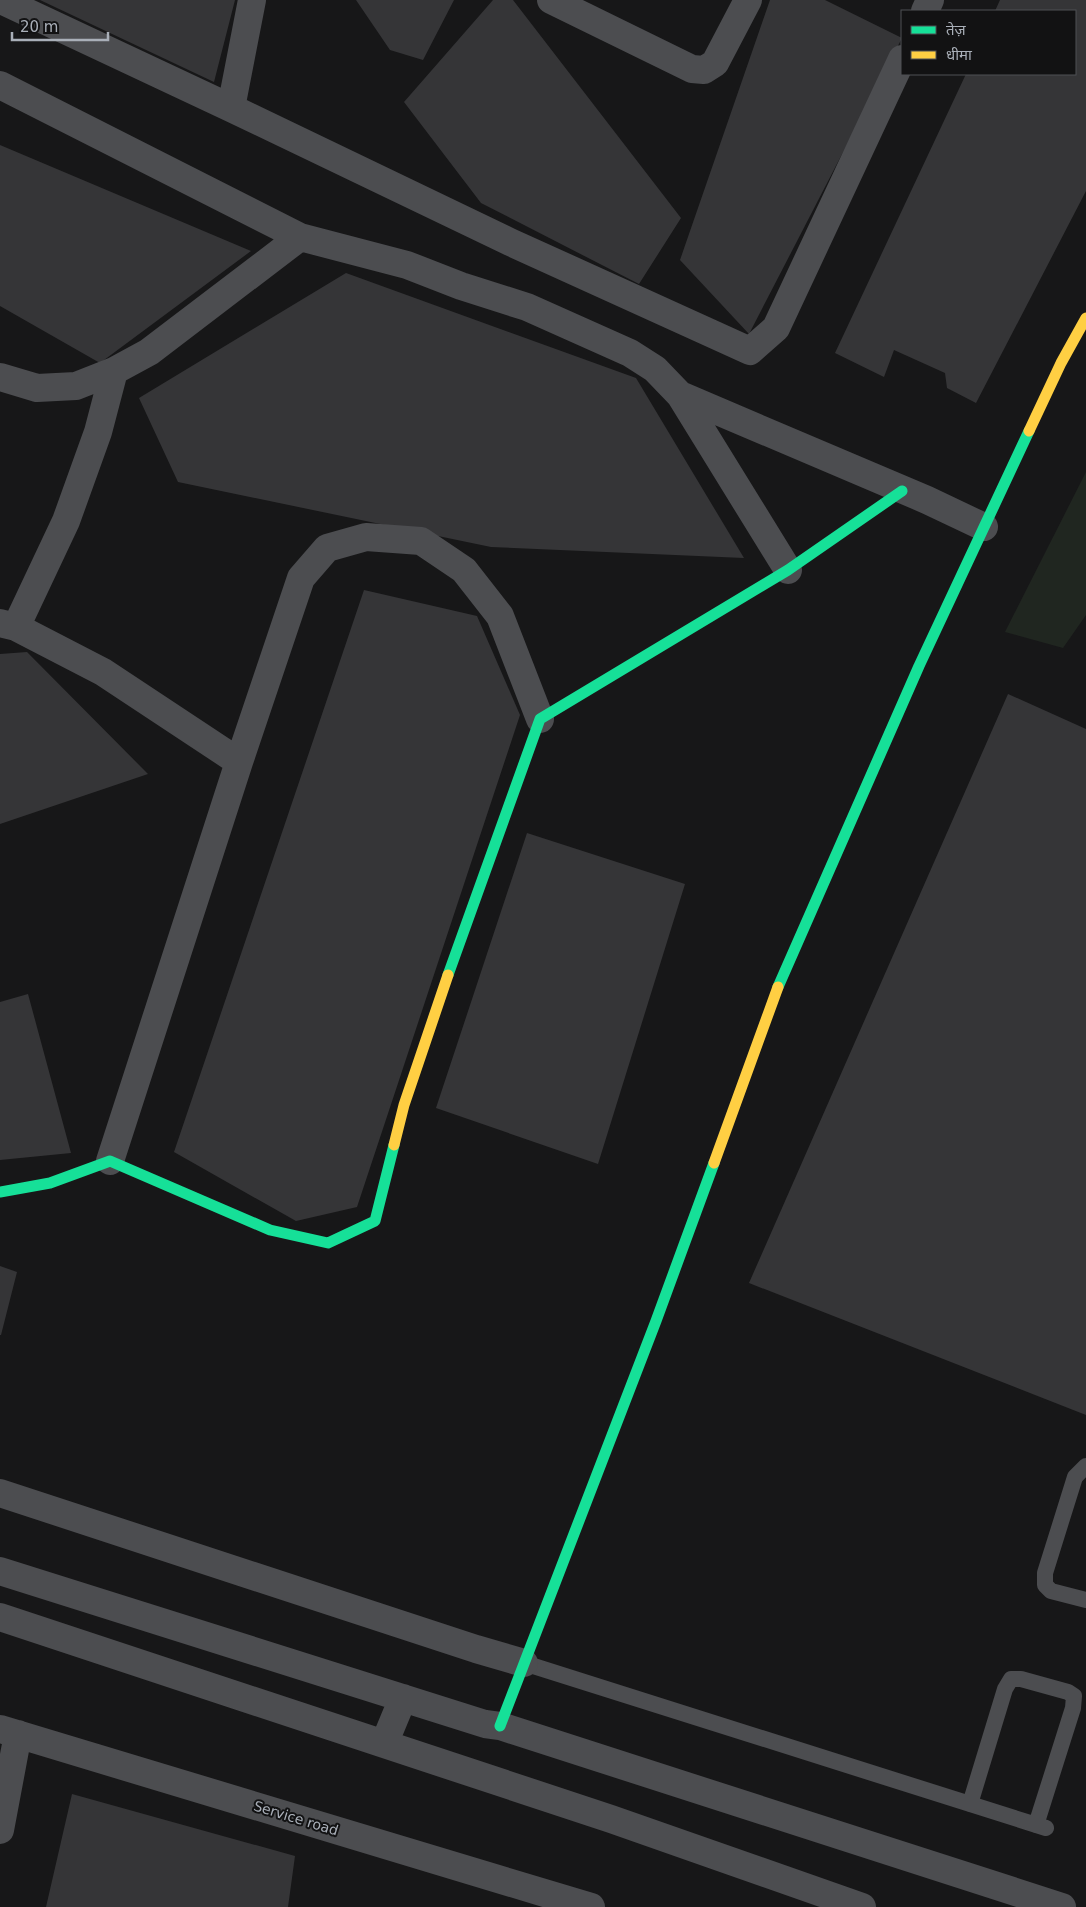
<svg xmlns="http://www.w3.org/2000/svg" width="1086" height="1907" viewBox="0 0 1086 1907" font-family="'DejaVu Sans','Noto Sans Devanagari',sans-serif">
	<style>
		.green { fill: #202620 }
		.building { fill: #353537 }
		.lines { fill: none; stroke-linecap: round; stroke-linejoin: round }
		.lane { stroke: #4c4d50; stroke-width: 16 }
		.street { stroke: #4c4d50; stroke-width: 28 }
		.fast { stroke: #16e098; stroke-width: 11 }
		.slow { stroke: #ffcf43; stroke-width: 11 }
		.labels { text-anchor: middle; dominant-baseline: central; stroke-width: 4; stroke-linejoin: round; paint-order: stroke }
		.street-label { font-size: 14px; fill: #a9afb8; stroke: #121213 }
	</style>
	<rect width="100%" height="100%" fill="#171718"/>
	<path class="green" d="M1086,472V615L1063,648L1005,632Z"/>
	<path class="building" d="M40,0H235L214,82Z
		M356,0H454L423,60L390,50Z
		M493,0H513L681,218L639,284L481,203L404,102Z
		M770,0H825L902,38L749,334L680,260Z
		M1000,0H1086V191L976,403L947,388L945,373L894,350L884,377L835,353L966,74H1075V11H995Z
		M0,145L251,251L100,363L0,306Z
		M346,273L636,378L744,558L491,547L178,482L139,398Z
		M364,590L477,616L520,715L357,1207L296,1221L174,1152Z
		M27,652L148,774L0,824V654Z
		M1008,694L1086,729V1415L749,1283Z
		M527,833L685,884L598,1164L436,1108Z
		M28,994L71,1153L0,1160V1002Z
		M0,1266L17,1272L1,1335H0Z
		M72,1794L295,1856L288,1907H46Z"/>
	<g class="lines">
		<path class="lane" d="M1086,1466L1075,1477L1045,1573V1585L1051,1591L1086,1600
			M524,1663L1046,1828
			M970,1804L1005,1689L1011,1679H1021L1068,1692L1074,1696L1073,1708L1036,1825"/>
		<path class="street" d="M1,0L231,108L510,242L750,351L776,328L902,59
			M551,0L692,69L704,70L715,63L748,0
			M925,11L930,0
			M0,85L300,237L407,265L461,286L527,307L630,353L655,369L680,395L788,570
			M231,108L252,0
			M0,377L37,388L76,386L114,371L149,352L300,237
			M680,395L927,500L984,527
			M0,623L16,627L103,672L239,762
			M16,627L66,521L98,432L114,371
			M110,1161L239,762L301,578L327,548L366,537L421,541L464,570L500,616L540,719
			M0,1493L476,1649L524,1663
			M0,1571L485,1724L500,1726L1062,1907
			M0,1617L611,1819L862,1907
			M0,1729L591,1907
			M384,1744L403,1698
			M0,1830L18,1734"/>
		<path class="fast" d="M448,975L540,719L788,570L902,491
			M778,987L919,666L1029,431
			M0,1192L50,1183L110,1161L270,1230L328,1243L375,1221L394,1145
			M500,1726L656,1321L714,1163"/>
		<path class="slow" d="M1029,431L1061,363L1086,318
			M394,1145L404,1105L448,975
			M714,1163L778,987"/>
	</g>
	<g class="labels">
		<g class="street-label">
			<text transform="translate(296 1818) rotate(17)">Service road</text>
		</g>
	</g>
	<rect x="901" y="10" width="175" height="65" fill="#121213" stroke="#4e5155"/>
	<rect x="911" y="26" width="25" height="8" fill="#16e098" stroke="#4e5155"/>
	<text x="946" y="35" font-size="15" fill="#a9afb8">तेज़</text>
	<rect x="911" y="51" width="25" height="8" fill="#ffcf43" stroke="#4e5155"/>
	<text x="946" y="60" font-size="15" fill="#a9afb8">धीमा</text>
	<path d="M12 32v8h96v-8" fill="none" stroke="#a9afb8" stroke-width="2.5"/>
	<text x="20" y="32" font-size="15" fill="#a9afb8" stroke="#121213" stroke-width="4" paint-order="stroke">20 m</text>
</svg>
